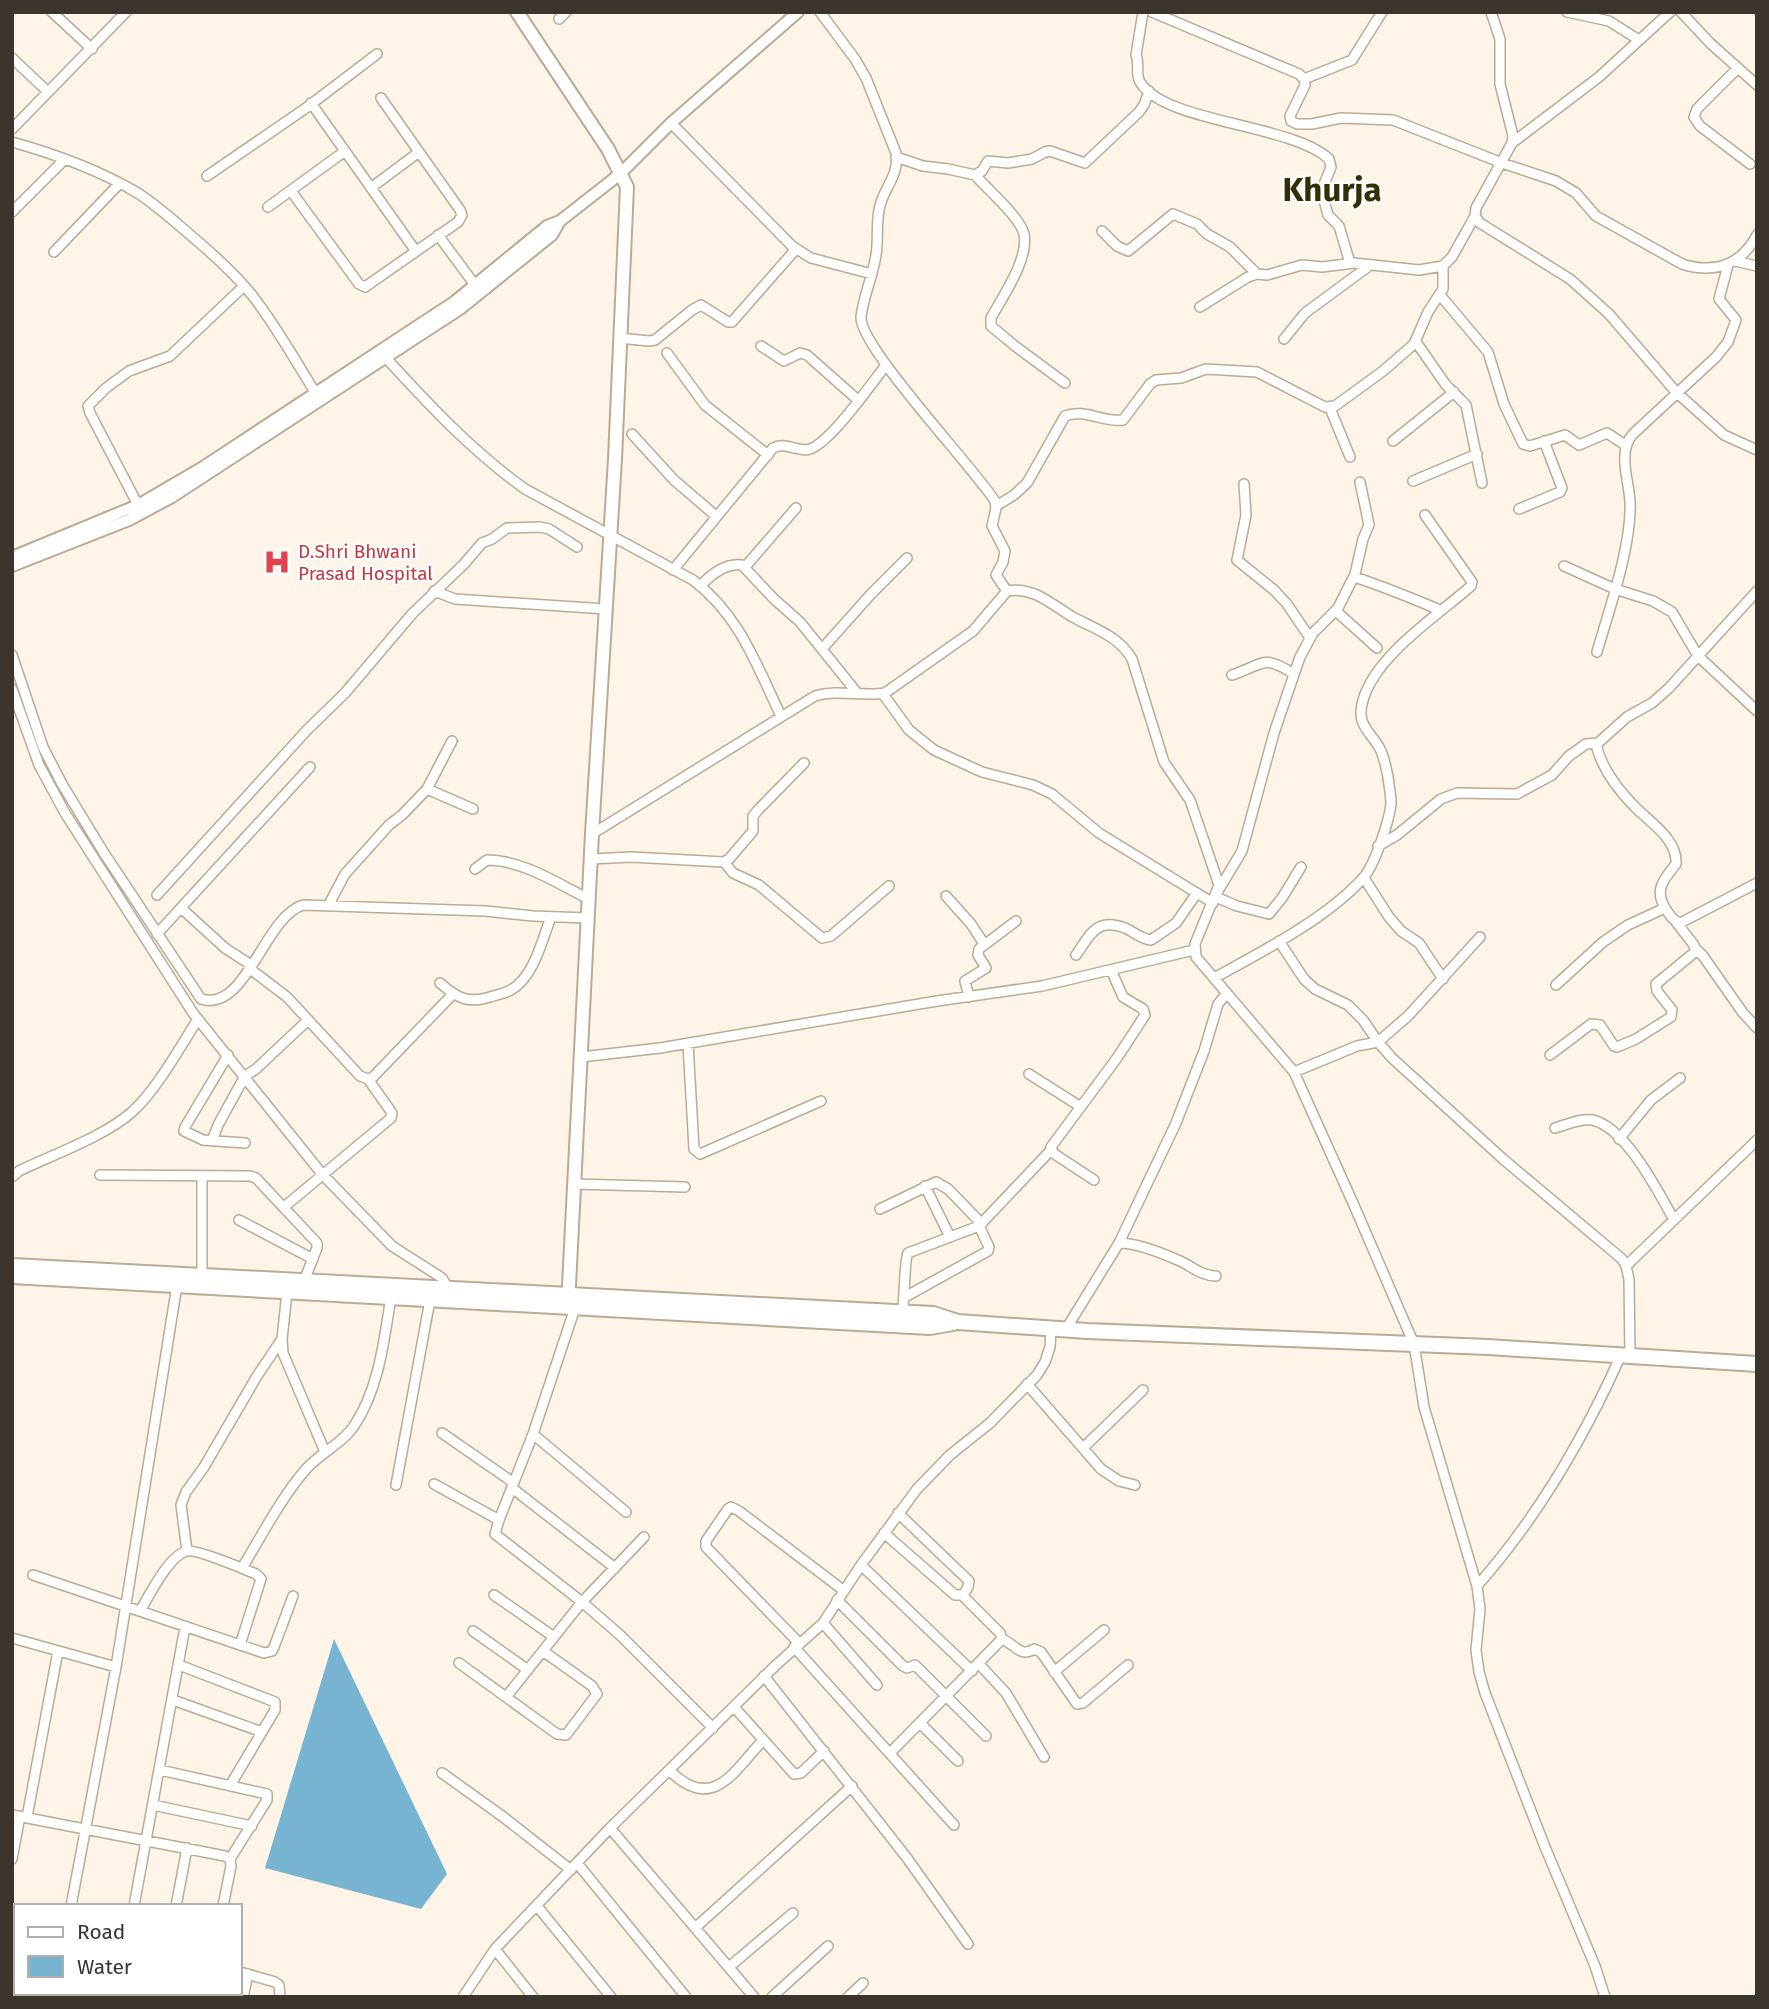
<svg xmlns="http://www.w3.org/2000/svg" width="1769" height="2009" viewBox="0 0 1769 2009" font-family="'Fira Sans',sans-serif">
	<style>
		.water { fill: #77b4d1 }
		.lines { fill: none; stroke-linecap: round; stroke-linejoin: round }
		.minor-casing { stroke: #baaa96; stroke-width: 12 }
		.tertiary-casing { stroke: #baaa96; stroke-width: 14 }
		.secondary-casing { stroke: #baaa96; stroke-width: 16 }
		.primary-casing { stroke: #baaa96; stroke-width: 18 }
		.minor { stroke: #fff; stroke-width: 9 }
		.tertiary { stroke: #fff; stroke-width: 10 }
		.secondary { stroke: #fff; stroke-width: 12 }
		.primary { stroke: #fff; stroke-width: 14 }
		.labels { text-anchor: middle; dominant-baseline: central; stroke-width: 5; stroke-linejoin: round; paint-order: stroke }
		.health-label { font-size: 19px; fill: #be3a42; stroke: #fff; text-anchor: start }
		.town-label { font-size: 33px; font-weight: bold; fill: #322f04; stroke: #fff }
	</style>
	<rect width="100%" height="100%" fill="#fef4e7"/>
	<path class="water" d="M334,1639L447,1874L421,1909L265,1868Z"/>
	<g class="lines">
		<defs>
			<path id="minor" d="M52,12L92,49
				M820,12L855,59L866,78L896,153C899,174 887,184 881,202C875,219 879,238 876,255C873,276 863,297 861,317C859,346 973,467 995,501L996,508L992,526L1005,551L1003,562L996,575L1007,591
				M1143,12L1136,55C1140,64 1135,73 1140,82C1164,123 1292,124 1329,159L1331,167L1323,187L1324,200L1328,215L1339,226L1350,263
				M1152,12L1299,74L1304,79L1305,85L1290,116L1291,121L1297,124H1312L1341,118L1393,120L1502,163L1556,181L1576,193L1596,216L1682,264C1713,274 1741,266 1757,235
				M1491,12L1500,39V84L1513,136L1512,143L1476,208L1475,216L1480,223L1570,279L1609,314L1676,392L1724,435L1757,450
				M1567,12L1609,21L1639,40
				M1681,12L1710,43L1757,85
				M559,19L566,12
				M12,58L48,92
				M1737,69L1697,109L1694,117L1700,126L1750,164
				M1304,79L1352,60L1382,12
				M311,103L415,250
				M671,123L792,246L811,258L872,274
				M12,129L126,12
				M12,142C55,154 97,169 136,192C157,205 176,223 195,239C215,256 235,274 252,295C276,326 296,361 316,394
				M1512,143L1599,77L1670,12
				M896,157L923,166L948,169L975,175L982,171L988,161L1008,163L1032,159L1045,152L1050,151L1085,163L1139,112L1144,105L1149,91
				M975,175C987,189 1020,217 1024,234C1029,259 1003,296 991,318V326L1015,346L1065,383
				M207,176L306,108L377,54
				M372,187L419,152
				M291,191L359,284L365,287L458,222L462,215L460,210L381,98
				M268,207L345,151
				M12,212L65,159
				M1102,231L1117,246L1128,251L1173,214L1197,224L1207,234L1230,247L1257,274L1267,275L1302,265L1322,267L1354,263L1419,270L1443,266L1452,257L1475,216
				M438,235L475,285
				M54,252L119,184
				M1735,261L1757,266
				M1440,295L1488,352L1504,404L1523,444L1530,446L1565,435L1579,445L1607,433L1625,445
				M1200,307L1248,277L1257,274
				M619,338L649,341L655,340L692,310L701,305L728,322H732L796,249
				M1284,339L1305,313L1369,266
				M1416,342L1446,385L1466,405L1482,483
				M761,346L784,361L800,353L807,355L859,401
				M667,353L705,405L768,455
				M386,358C430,406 472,451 525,489L693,580C740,616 756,664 781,716
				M1330,408L1350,457
				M632,434L674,480L716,516
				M1393,441L1454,392
				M1413,481L1477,454
				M1244,484L1246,515L1237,560L1274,590L1287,604L1310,638
				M138,505L90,413L88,406L106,388L129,371L170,356L244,286
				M996,506L1014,495L1027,483L1065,416C1084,408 1104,423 1123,420L1150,384L1156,380L1181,378L1206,369L1257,372L1325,407L1335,406L1383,371L1414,344L1428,312L1443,289V266
				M1519,509L1560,492L1562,488L1544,441
				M1564,566L1615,589L1653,601L1672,612L1698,656L1757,711
				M745,567L796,508
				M673,570L773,448C786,441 797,453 810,449C831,442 871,384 886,365
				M1354,577C1383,586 1411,598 1440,610
				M700,586C712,574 725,563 742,565L774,599L800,622L858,694
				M434,591L455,599L606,609
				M1757,591L1669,688L1652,703L1627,717L1598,743L1597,748C1603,770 1620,792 1636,808C1650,822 1678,840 1676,864C1663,880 1653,891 1667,911C1671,917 1673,920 1680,923L1686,920L1757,883
				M1336,611L1377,648
				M822,649L871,594L907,558
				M1597,652C1609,610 1632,545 1630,502C1629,480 1617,452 1633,434L1716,357L1728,342L1736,320L1719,299L1728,265
				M12,655L43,747L62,784L104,853L201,999C246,1013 264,917 303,905L485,911L533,916L588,918
				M1232,675C1264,664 1263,654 1294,674
				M12,689L39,765L65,813L193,1013L322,1174L392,1246L442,1278L450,1292
				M883,694L909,730L934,750L982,772L1033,785L1052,794L1099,833L1213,903
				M427,789L473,809
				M592,834L815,696C838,689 862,697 885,693L973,631L1007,591C1033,586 1051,604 1071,616C1094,629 1118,635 1132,659L1164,762L1190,800L1219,885L1195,944L1196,957L1294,1072L1353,1203L1414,1344L1424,1407L1477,1586L1480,1609L1476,1650L1479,1672L1485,1693L1545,1847L1595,1966L1605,1997
				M1378,846L1397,835L1441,799L1457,793L1517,794L1552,775L1569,756L1586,744L1598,743
				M591,859L631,857L724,862L729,859L753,831V816L758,810L804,763
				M724,862L733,873L759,885L822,938L831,936L889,886
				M475,869L487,860C523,860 558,884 589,899
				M1364,878L1389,917L1401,931L1419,943L1443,979
				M1218,891L1242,851L1274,733L1300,657L1313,633L1338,608L1355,574L1363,539L1369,525L1360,482
				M157,895L307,730L345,693L412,614L464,564L482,543L492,539L507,528L540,527L549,529L577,547
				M946,896L971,924L984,944
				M1216,897L1237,906L1269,914L1282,898L1301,867
				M328,906L345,874L389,825L402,815L427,789L452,741
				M181,908L225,948L251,965
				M157,934L310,767
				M1279,941L1304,979L1315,989L1348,1005L1363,1020L1378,1042L1408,1016L1480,937
				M1695,948L1703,956L1743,1013L1757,1028
				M1076,955C1090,935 1096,917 1125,928C1134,932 1141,939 1151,940L1176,923L1197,893
				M249,968L287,997L360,1076L368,1079L373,1077L453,994
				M1214,978C1260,953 1329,917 1363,878C1375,865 1389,821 1391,804C1391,795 1389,786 1388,777C1386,768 1384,755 1379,747C1368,729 1356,724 1363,700C1376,655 1437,616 1471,586L1472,582L1425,515
				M440,983C457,998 468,1004 490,997C497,995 505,993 511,990C534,977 542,940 551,917
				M1556,985L1603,942L1628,925L1665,908
				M969,997L965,981L986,968L978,955L979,949L1016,921
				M688,1044L694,1149L700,1154L821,1101
				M228,1055L185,1127L184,1131L203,1140L245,1143
				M1550,1055L1591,1024L1600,1025L1614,1046L1617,1047L1636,1039L1671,1017L1672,1010L1657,991L1656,984L1695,952L1694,945L1676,922
				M581,1057L660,1048L937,1001L1042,986L1194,950
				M1294,1072L1357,1046L1378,1042L1392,1058L1503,1159L1622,1259L1626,1266L1629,1279L1630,1356
				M1029,1074L1081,1107
				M1555,1128C1566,1125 1580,1118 1592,1120C1625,1126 1659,1193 1674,1220
				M1619,1139L1651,1100L1680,1078
				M212,1141L218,1125L245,1076L256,1069L307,1021
				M100,1175L250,1176L256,1178L317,1243V1248L304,1281
				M202,1176V1279
				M12,1177L19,1171C52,1155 106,1136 133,1111C157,1089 180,1047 198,1019
				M1094,1180L1053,1153L1051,1147L1117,1058L1145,1015L1143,1009L1123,997L1111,970
				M574,1184L685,1187
				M925,1186L950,1237
				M284,1207L391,1118L392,1113L368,1079
				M880,1209L936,1182L948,1189L982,1224
				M239,1220L313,1259
				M1119,1243C1138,1243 1162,1253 1180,1261C1193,1267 1202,1276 1216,1276
				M1626,1266L1757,1140
				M287,1292L282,1339L283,1353L325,1452
				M905,1297L988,1251L989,1247L979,1226
				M575,1308L533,1434L499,1520L495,1534L582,1602L620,1635L713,1728
				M902,1313C905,1299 904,1260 908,1253L979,1226L1051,1150
				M1066,1329L1119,1243L1176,1123L1204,1051L1218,1004L1227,993
				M1027,1384L1101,1469L1119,1481L1135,1485
				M442,1433L514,1483
				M533,1434L626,1512
				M1083,1448L1143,1390
				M434,1484L499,1520
				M396,1485L430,1300
				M512,1488L615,1568
				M884,1533L955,1595H963
				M187,1551L181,1505L186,1492L204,1467L257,1376L282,1339
				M861,1565L972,1671
				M242,1568C262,1535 281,1498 306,1469C320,1453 342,1444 354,1426C379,1389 384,1340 391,1297
				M33,1575L264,1653L272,1651L274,1647L293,1596
				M1477,1586C1537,1518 1584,1438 1621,1355
				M494,1595L554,1637
				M837,1600L903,1666L907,1668L915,1665L986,1736
				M140,1611C149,1596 169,1555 187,1551C197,1549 244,1569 256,1574L261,1579L240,1645
				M823,1623L877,1685
				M473,1631L528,1670
				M12,1638L116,1667
				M1002,1639C1015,1644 1020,1658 1034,1649L1041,1652L1077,1704L1083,1703L1128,1665
				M799,1643L706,1547V1541L728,1509L731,1507L739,1511L843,1590
				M794,1647L954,1825
				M459,1663L557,1734L566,1735L597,1694L592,1686L543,1651
				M979,1664L1006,1693L1044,1757
				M179,1665L275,1702V1710L231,1784
				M1054,1672L1104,1630
				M764,1676L907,1858L968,1944
				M506,1697L582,1602L644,1537
				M173,1700L262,1732
				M734,1707L794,1774L801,1773L824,1751
				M920,1723L958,1761
				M890,1753L1002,1639L1000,1633L965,1598L963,1595L968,1587L969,1581L898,1513
				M160,1770L267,1794V1800L230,1859
				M669,1770C712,1813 733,1773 763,1740
				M442,1773L502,1816L571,1870
				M153,1805L252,1826
				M12,1815L225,1856L230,1859L231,1866L223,1906
				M27,1817L58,1651
				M610,1828L754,1997
				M12,1859L20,1816
				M577,1863L686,1997
				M71,1906L116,1667L177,1285
				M134,1906L185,1627
				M176,1906L187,1848
				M537,1906L611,1997
				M695,1928L852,1786
				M495,1949L533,1997
				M729,1967L793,1913
				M240,1972L275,1982L279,1985L280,1997
				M53,1997V1993
				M115,1997L116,1993
				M204,1997L205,1993
				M243,1997L248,1974
				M463,1997L495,1949L610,1828L775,1666L823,1623L861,1565L917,1489L950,1455L990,1423L1037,1375L1045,1362L1050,1347L1051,1329
				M772,1997L828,1946
				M848,1997L863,1983"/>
			<path id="tertiary" d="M12,557L138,505L203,467L454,302L547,226L560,221L620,174L671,123L798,12
				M12,566L129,520L172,497L460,309L552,235L560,221"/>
			<path id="secondary" d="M517,12L608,149L627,187L615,459L592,834L568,1305"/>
			<path id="primary" d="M12,1266L933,1314L958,1322L1087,1331L1488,1347L1757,1364
				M12,1276L930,1327L953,1323"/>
		</defs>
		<use href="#minor" class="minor-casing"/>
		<use href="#tertiary" class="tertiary-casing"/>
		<use href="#secondary" class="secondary-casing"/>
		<use href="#primary" class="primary-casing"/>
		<use href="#minor" class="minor"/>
		<use href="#tertiary" class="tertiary"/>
		<use href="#secondary" class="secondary"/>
		<use href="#primary" class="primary"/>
	</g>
	<defs>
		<symbol id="hospital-bare" viewBox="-9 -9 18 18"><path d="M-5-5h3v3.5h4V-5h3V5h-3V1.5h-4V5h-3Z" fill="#e0444e" stroke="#fff" stroke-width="2.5" paint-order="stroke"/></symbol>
	</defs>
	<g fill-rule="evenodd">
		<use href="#hospital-bare" x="258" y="543" width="38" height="38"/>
	</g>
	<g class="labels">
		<g class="health-label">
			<text x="298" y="551">D.Shri Bhwani<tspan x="298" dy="22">Prasad Hospital</tspan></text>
		</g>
		<g class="town-label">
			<text x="1332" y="190">Khurja</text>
		</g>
	</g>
	<rect width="1769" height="2009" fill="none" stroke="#3c352d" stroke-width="28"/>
	<rect x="14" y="1904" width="228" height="91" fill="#ffffff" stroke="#b1aeab" stroke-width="2"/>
	<rect x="28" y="1927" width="35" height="10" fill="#ffffff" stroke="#b1aeab" stroke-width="2"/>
	<text x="77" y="1939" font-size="21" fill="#3c352d">Road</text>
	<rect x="28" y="1956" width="35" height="21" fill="#77b4d1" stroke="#b1aeab" stroke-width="2"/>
	<text x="77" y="1974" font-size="21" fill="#3c352d">Water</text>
</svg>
